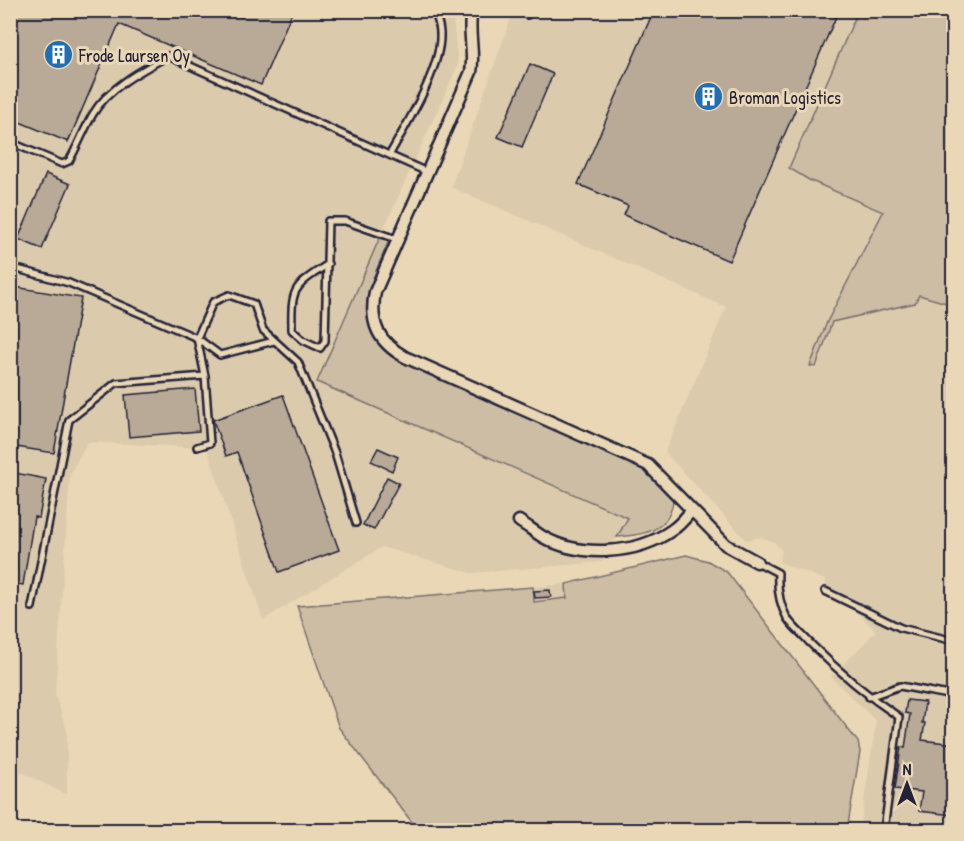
<svg xmlns="http://www.w3.org/2000/svg" width="964" height="841" viewBox="0 0 964 841" font-family="'Patrick Hand',sans-serif">
	<style>
		.built { fill: #dbcaac }
		.green { fill: #cdbda4; stroke: #787070; stroke-width: 1.5 }
		.building { fill: #b8aa97; stroke: #22223b; stroke-width: 1.5 }
		.lines { fill: none; stroke-linecap: round; stroke-linejoin: round }
		.lane-casing { stroke: #22223b; stroke-width: 10 }
		.street-casing { stroke: #22223b; stroke-width: 15 }
		.lane { stroke: #ead7b5; stroke-width: 5 }
		.street { stroke: #ead7b5; stroke-width: 10 }
		.labels { text-anchor: middle; dominant-baseline: central; stroke-width: 6; stroke-linejoin: round; paint-order: stroke }
		.poi-label { font-size: 18px; fill: #22223b; stroke: #ead7b5; text-anchor: start }
	</style>
	<rect width="100%" height="100%" fill="#ead7b5"/>
	<filter id="ink" filterUnits="userSpaceOnUse"><feTurbulence type="fractalNoise" baseFrequency=".0167" numOctaves="2"/><feDisplacementMap in="SourceGraphic" scale="12" xChannelSelector="R" yChannelSelector="G"/><feConvolveMatrix kernelMatrix="1 2 1 2 8 2 1 2 1" color-interpolation-filters="sRGB"/></filter>
	<g filter="url(#ink)">
		<path class="built" d="M10,11H452L458,65L384,228L317,382L629,518L602,562L471,573L382,547L263,620L207,448L87,442L70,474L55,695L67,731V795L11,767Z
			M517,11H858L789,168L809,180L883,211L827,322L811,365L817,367L832,322L914,303L918,295L953,305L954,394L949,471V497L954,520L953,830H860L876,721L831,677L876,631L848,604L825,591L826,580L779,562L782,551L774,542L761,537L746,540L665,452L726,307L451,187L512,15Z
			M566,584L568,598L534,602L533,587Z"/>
		<path class="green" d="M858,11H953V305L919,295L915,303L832,322L816,367L810,366L827,322L883,212L809,180L789,168Z
			M380,237L389,240C371,285 348,317 391,356L645,470L673,500C670,531 644,535 617,537L628,518L317,382Z
			M953,394V520L949,497Z
			M686,555L708,561L727,572L858,742L860,752L847,830H418L339,728L297,606L533,587L534,602L567,598L566,584Z"/>
		<path class="building" d="M10,10H293L261,85L119,24L68,142L10,118Z
			M654,10H839L729,261L624,215L628,206L578,184Z
			M530,64L553,74L522,147L498,137Z
			M46,174L70,184L42,249L18,239Z
			M15,287L81,298L54,453L10,446V313Z
			M195,389L199,431L129,437L125,395Z
			M283,395L339,550L279,572L237,452L226,456L213,420Z
			M378,448L398,457L392,471L371,461Z
			M10,472L46,479L39,518L34,517L23,585L10,583Z
			M387,477L399,483L374,530L363,525Z
			M550,590L551,597L535,598L534,591Z
			M907,700L925,702L922,723H925L922,740L954,744V801L952,815L919,811L922,792L895,789L901,747L905,748L910,714L905,713Z"/>
		<g class="lines">
			<defs>
				<path id="lane" d="M521,10L527,15
					M10,142L62,164L69,161C78,146 84,129 93,114C108,88 142,70 168,56L427,172
					M390,154C407,123 442,68 440,33C440,27 438,21 436,15L429,10
					M328,264C294,287 291,286 292,330L303,340L320,348L325,341L328,221H345L399,240
					M10,267L69,283L197,338L220,355L274,341
					M197,447L210,443L205,376
					M757,562L778,573C777,589 779,603 787,618C792,626 802,634 809,642C837,670 866,695 899,717L884,830
					M825,591L901,628L954,641
					M32,607L69,420L116,383L205,376L197,338L213,302L229,295L254,304L263,330L298,362L335,453L356,523
					M869,697L900,686L954,696"/>
				<path id="street" d="M472,10C467,31 475,52 471,72L375,292C369,323 378,342 405,357L648,465L726,545L757,562
					M519,521C527,526 535,532 543,537C580,558 637,555 672,530C680,525 686,517 692,510"/>
			</defs>
			<use href="#lane" class="lane-casing"/>
			<use href="#street" class="street-casing"/>
			<use href="#lane" class="lane"/>
			<use href="#street" class="street"/>
		</g>
	</g>
	<defs>
		<symbol id="building-disc" viewBox="-11 -11 22 22"><circle r="9.5" fill="#1f6fb2" stroke="#ead7b5"/><path d="M-4-6H4V6H1V3H-1V6H-4ZM-2.5-4.3h1.7v1.8h-1.7ZM.8-4.3h1.7v1.8H.8ZM-2.5-1h1.7V.8h-1.7ZM.8-1h1.7V.8H.8Z" fill="#fff"/></symbol>
	</defs>
	<g fill-rule="evenodd">
		<use href="#building-disc" x="42" y="38" width="33" height="33"/>
		<use href="#building-disc" x="692" y="80" width="33" height="33"/>
	</g>
	<g class="labels">
		<g class="poi-label">
			<text x="79" y="55">Frode Laursen Oy</text>
			<text x="729" y="97">Broman Logistics</text>
		</g>
	</g>
	<rect width="964" height="841" fill="none" stroke="#ead7b5" stroke-width="36"/>
	<rect x="18" y="18" width="928" height="805" fill="none" stroke="#22223b" stroke-width="2" filter="url(#ink)"/>
	<g transform="translate(907 784)" stroke="#ead7b5" stroke-width="4.5" paint-order="stroke">
	<path d="M0-4.5L10 22L0 15L-10 22Z" fill="#22223b"/>
	<text y="-9" font-size="16" font-weight="bold" text-anchor="middle" fill="#22223b">N</text>
	</g>
</svg>
